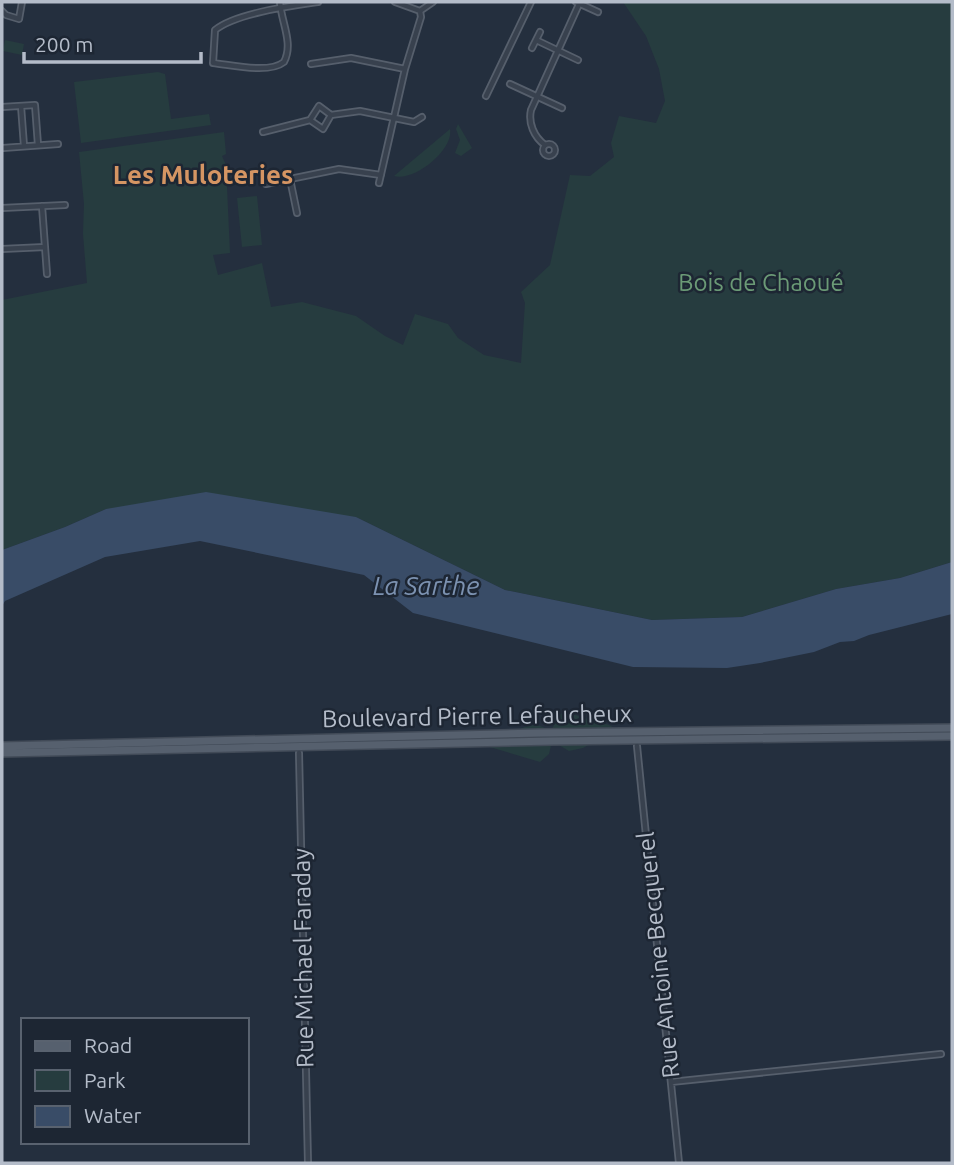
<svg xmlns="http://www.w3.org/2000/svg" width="954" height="1165" viewBox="0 0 954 1165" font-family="Ubuntu,sans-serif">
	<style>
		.green { fill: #263c3f }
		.water { fill: #394c67 }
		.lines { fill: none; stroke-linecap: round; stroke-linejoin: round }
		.street-casing { stroke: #565f6c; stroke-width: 8 }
		.primary-casing { stroke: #414a57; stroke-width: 10 }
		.street { stroke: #38414e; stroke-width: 4.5 }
		.primary { stroke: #56606e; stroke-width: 7 }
		.labels { text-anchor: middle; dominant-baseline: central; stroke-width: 5; stroke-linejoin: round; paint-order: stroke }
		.park-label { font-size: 24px; fill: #6b9a76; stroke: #1d2633 }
		.street-label { font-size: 24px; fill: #b4bcc9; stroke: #1d2633 }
		.neighbourhood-label { font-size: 26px; font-weight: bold; fill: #d59563; stroke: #1d2633 }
		.water-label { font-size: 26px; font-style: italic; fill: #7c92b1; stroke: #1d2633 }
	</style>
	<rect width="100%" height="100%" fill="#242f3e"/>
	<path class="green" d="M623,2H952V562L900,578L836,589L742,617L652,620L505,590L356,517L106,509L65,527L2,550V300L87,283L83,234L84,204L79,152L224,132L226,154L222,156L226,165L230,253L213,255L218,275L262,263L271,307L302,302L356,316L385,336L403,345L415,314L448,324L458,338L484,355L521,363L525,303L521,292L550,265L570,175L590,176L614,157L611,143L619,116L656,123L665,101L659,69L646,36Z
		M5,40L24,44L22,55L3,51Z
		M158,72L165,74L171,119L209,114L211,125L81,143L74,82Z
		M458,124L472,148L461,156L455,153L460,140L456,129Z
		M450,129C454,150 414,182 394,176Z
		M257,196L262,245L242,247L237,198Z
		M565,712L609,725L622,732L511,734C527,725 536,720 551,732L558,715Z
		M597,740L583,748L569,751L552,741L549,754L540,762L473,742Z"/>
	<path class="water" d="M206,492L356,517L505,590L652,620L742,617L836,589L900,578L952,562V614L869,635L854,641L840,642L814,652L760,663L727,668L633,667L413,613L364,575L200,541L105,557L5,601L2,606V550L65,527L106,509Z"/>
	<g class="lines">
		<defs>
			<path id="street" d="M280,2C281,22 294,43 284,62C269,74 232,65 213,63L215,30C236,13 291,6 318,2
				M395,2L420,11
				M576,2L598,12
				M2,11L6,15L19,19L22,2
				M420,11L433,2
				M536,40L578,60
				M532,48L540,32
				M311,64L351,58L405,69
				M510,84L562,108
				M486,96L531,2
				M21,106L24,146
				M2,107L35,105L38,145
				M331,115L319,106L310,120L323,129L331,115L360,111L414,122L422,117
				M263,132L310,120
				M543 150a6 6 0 1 1 12 0a6 6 0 1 1-12 0Z
				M545,145C534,137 528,123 531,110L580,2
				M3,148L58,144
				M379,183L405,69L421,17L420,11
				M266,184L290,179
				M42,206L47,274
				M2,208L65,205
				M297,213L290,179L339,169L381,175
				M2,249L45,247
				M637,746L679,1163
				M299,753L308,1163
				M671,1082L941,1054"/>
			<path id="primary" d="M2,746L539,733L952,728
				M2,753L552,741L952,736"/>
		</defs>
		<use href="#street" class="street-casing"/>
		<use href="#primary" class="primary-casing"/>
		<use href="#street" class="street"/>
		<use href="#primary" class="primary"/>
	</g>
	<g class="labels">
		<g class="park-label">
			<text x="761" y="282">Bois de Chaoué</text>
		</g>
		<g class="street-label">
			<text transform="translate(477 716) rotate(-1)">Boulevard Pierre Lefaucheux</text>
			<text transform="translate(658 955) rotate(-96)">Rue Antoine Becquerel</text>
			<text transform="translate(303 958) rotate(-91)">Rue Michael Faraday</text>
		</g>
		<g class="neighbourhood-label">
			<text x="203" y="174">Les Muloteries</text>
		</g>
		<g class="water-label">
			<text x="426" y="585">La Sarthe</text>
		</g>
	</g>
	<rect width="954" height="1165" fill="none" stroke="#b4bcc9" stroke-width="7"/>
	<rect x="21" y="1018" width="228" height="126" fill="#1d2633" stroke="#59626f" stroke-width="2"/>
	<rect x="35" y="1041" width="35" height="10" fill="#56606e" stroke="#59626f" stroke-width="2"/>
	<text x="84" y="1053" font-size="21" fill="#b4bcc9">Road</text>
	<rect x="35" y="1070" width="35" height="21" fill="#263c3f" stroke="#59626f" stroke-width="2"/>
	<text x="84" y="1088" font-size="21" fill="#b4bcc9">Park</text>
	<rect x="35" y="1106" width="35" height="21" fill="#394c67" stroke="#59626f" stroke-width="2"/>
	<text x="84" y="1123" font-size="21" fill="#b4bcc9">Water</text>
	<path d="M24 52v10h177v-10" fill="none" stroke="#b4bcc9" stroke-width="3.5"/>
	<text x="35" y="52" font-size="21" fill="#b4bcc9" stroke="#1d2633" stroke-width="5" paint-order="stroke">200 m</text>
</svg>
